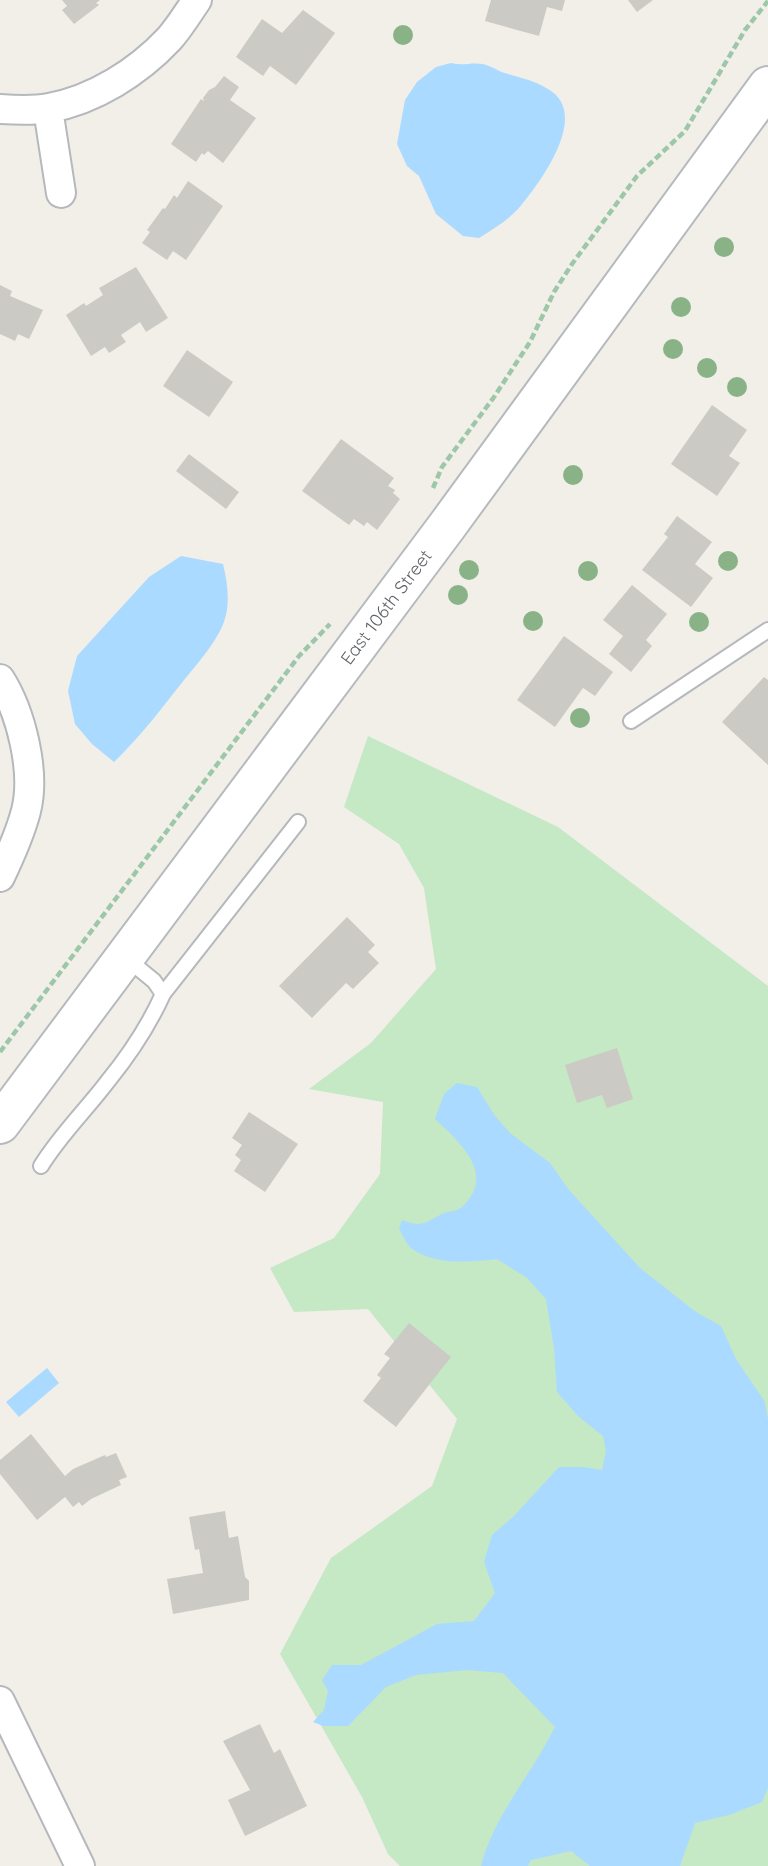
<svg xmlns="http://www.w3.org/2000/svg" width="768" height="1866" viewBox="0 0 768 1866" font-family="Quicksand,sans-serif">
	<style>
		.green { fill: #c5e8c5 }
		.water { fill: #aadaff }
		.building { fill: #cccac5 }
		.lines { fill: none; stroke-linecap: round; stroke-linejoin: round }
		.service-casing { stroke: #b5b8bc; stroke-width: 18 }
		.minor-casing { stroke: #b5b8bc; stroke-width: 32 }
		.secondary-casing { stroke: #b6babf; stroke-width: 42 }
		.path { stroke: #9cc7a9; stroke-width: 4.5; stroke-dasharray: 7 3.5; stroke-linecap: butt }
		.service { stroke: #fff; stroke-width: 14 }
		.minor { stroke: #fff; stroke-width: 28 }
		.secondary { stroke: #fff; stroke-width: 38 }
		.tree { fill: #89b387 }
		.labels { text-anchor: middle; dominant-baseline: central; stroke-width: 6; stroke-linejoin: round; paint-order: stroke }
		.street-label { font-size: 18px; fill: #5f6368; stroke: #fff }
	</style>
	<rect width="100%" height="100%" fill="#f1efe8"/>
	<path class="green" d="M368,736L558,827L768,986V1866H400L388,1854L362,1797L280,1654L331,1558L432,1486L457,1419L368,1309L294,1312L270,1268L334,1238L380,1174L383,1102L309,1089L371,1043L436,969L424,888L399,844L344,807Z"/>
	<path class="water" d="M451,63C462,66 472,62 483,64C492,66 499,72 508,74C522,78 535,81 548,89C592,114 539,184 518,209C507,221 493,229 479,238L463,236L436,214L419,176L407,166L397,144L405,100L417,82L436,67Z
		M181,556L223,564C228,585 231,607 222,627C213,646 197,664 184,680C162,708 140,737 114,762L92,744L75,724L68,691L77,656L149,577Z
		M457,1083L477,1087L495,1116L510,1133L550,1163L569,1190L640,1268L696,1312L721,1326L736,1359L765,1402L768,1420V1788L762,1802L729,1815L695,1823L680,1866H590L571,1851L531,1860L528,1866H481C494,1815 532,1774 555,1727L503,1673L467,1670L416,1675L386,1687L348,1726H323L313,1722L324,1710L328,1691L322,1680L332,1665H361L437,1624L474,1621L495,1593L484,1562L492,1535L513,1517L559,1467H583L602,1470L606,1451L603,1436L579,1417L557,1392L554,1348L546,1299L527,1278L497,1259C470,1262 435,1266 411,1248C406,1244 403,1235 399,1229L402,1220C423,1228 424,1223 442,1214C448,1211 457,1212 462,1207C497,1175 460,1142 435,1119L444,1094Z
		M47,1368L59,1383L19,1417L6,1402Z"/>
	<path class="building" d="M62,0H100L96,3L99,5L74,24L62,10L67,6Z
		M491,0H565L562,11L547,7L539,36L485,21Z
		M628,0H653L637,12Z
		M303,10L335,33L296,85L270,66L263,76L236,57L262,19L282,33Z
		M224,76L239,87L230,100L256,118L223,163L208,151L204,155L202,153L196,162L171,144L201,99L204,101L203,98L209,90L215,87Z
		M188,181L223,206L186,260L173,251L167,260L142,243L150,232L147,230L163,208L165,209L174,195L177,198Z
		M136,267L168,318L146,332L140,322L121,335L126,342L109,353L105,347L91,356L66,315L84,303L86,306L103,295L99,288Z
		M0,285L12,291L10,296L43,310L29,339L18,334L15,341L0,334Z
		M187,350L233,382L209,417L163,386Z
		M712,405L747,430L729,456L740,463L717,496L671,464Z
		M341,439L394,478L388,486L395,490L393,493L400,499L377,530L367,522L364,526L354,519L349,525L302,491Z
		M189,454L239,492L226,509L176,471Z
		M677,516L712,542L695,564L713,578L691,607L642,570L668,537L664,534Z
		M632,585L667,614L646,640L652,646L631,672L609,654L623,636L603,620Z
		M564,636L613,672L595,696L583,688L555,727L517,700Z
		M764,677L768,680V765L722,722Z
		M347,917L375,945L368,952L379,963L353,989L346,983L312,1018L279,986Z
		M617,1048L633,1099L607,1108L602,1095L577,1103L565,1065Z
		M249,1112L298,1144L265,1192L234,1171L241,1160L235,1155L242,1145L232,1138Z
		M409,1323L451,1357L396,1427L363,1401L381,1378L377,1375L390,1358L384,1354Z
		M31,1434L65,1476L73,1469L105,1455L106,1457L116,1453L127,1477L119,1480L121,1485L91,1499L82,1506L79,1502L73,1507L65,1497L37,1520L0,1474V1460Z
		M225,1511L229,1538L238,1536L245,1577L249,1581V1600L173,1614L167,1579L203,1573L199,1549L195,1550L189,1517Z
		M260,1724L274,1753L280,1749L307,1806L245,1836L228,1800L250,1790L223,1741Z"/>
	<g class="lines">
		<defs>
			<path id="service" d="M631,721L768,630
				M163,994L298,822
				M41,1166C60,1135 86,1110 108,1081C130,1054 149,1025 163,994L154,981L126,958"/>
			<path id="minor" d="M0,109C15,110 33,111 49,108C94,100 138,72 169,39C179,28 188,13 197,0
				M48,109L61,193
				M0,679C21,712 36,772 26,811C20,834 10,856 0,877
				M0,1701L80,1866"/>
			<path id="secondary" d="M0,1124L447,526L768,86"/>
		</defs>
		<use href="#service" class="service-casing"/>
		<use href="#minor" class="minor-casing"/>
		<use href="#secondary" class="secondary-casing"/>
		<path class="path" d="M433,488L442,467L494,397L530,342L554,292L572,264L637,176L685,131L745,30L768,1
			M0,1052L299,656L330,624"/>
		<use href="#service" class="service"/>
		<use href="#minor" class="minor"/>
		<use href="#secondary" class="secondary"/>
	</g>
	<g class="tree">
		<circle cx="403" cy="35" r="10"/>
		<circle cx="724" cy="247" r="10"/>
		<circle cx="681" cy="307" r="10"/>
		<circle cx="673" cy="349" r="10"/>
		<circle cx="707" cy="368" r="10"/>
		<circle cx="737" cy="387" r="10"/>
		<circle cx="573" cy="475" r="10"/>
		<circle cx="728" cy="561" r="10"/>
		<circle cx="469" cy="570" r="10"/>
		<circle cx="588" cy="571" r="10"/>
		<circle cx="458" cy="595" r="10"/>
		<circle cx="533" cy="621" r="10"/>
		<circle cx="699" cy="622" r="10"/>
		<circle cx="580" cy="718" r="10"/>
	</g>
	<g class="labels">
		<g class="street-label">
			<text transform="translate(386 607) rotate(-53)">East 106th Street</text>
		</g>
	</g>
</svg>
